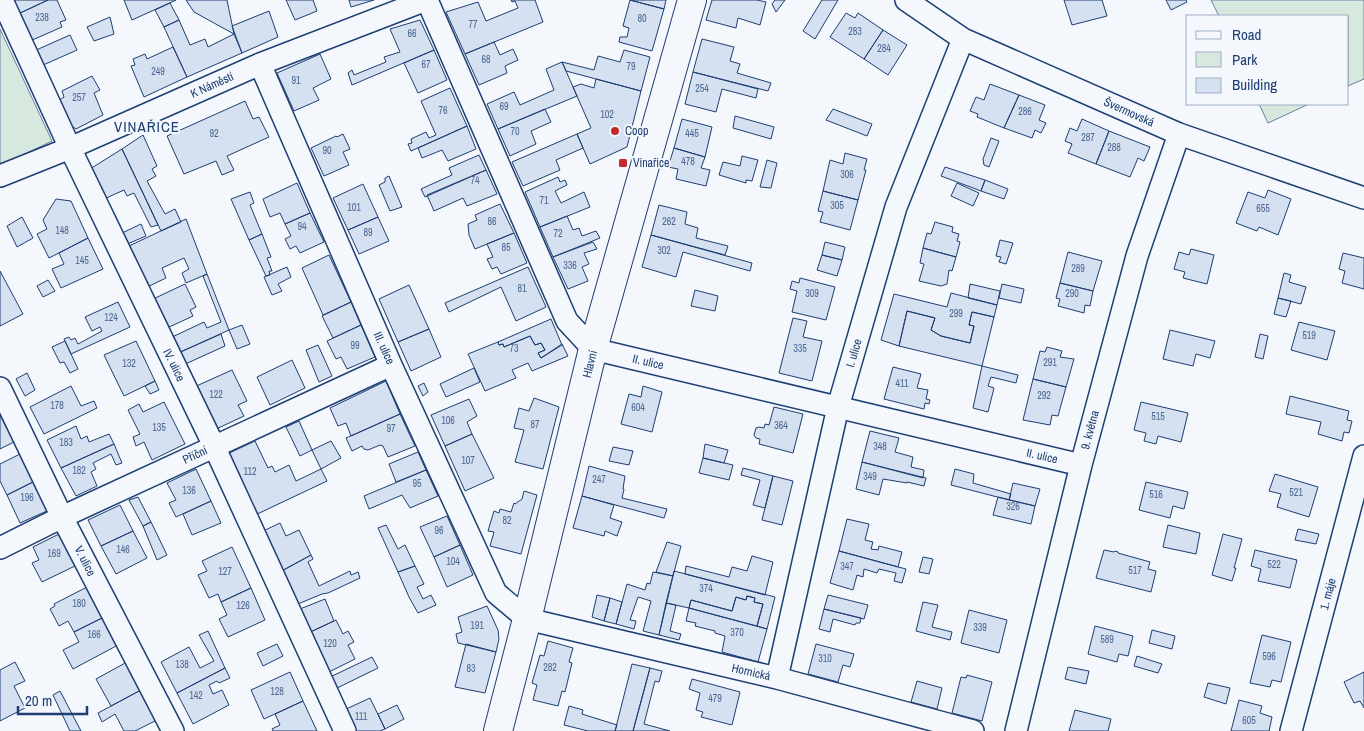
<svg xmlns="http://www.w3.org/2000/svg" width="1364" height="731" viewBox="0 0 1364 731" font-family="'Archivo Narrow',sans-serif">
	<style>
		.green { fill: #d7e8df; stroke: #687fa3 }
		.building { fill: #d5e0f0; stroke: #1d3f73 }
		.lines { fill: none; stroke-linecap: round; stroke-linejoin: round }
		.street-casing { stroke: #1d3f73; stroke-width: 24 }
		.secondary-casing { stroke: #1d3f73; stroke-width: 30 }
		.street { stroke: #f4f7fb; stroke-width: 21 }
		.secondary { stroke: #f4f7fb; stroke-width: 28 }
		.poi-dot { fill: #c62828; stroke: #f4f7fb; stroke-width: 2 }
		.labels { text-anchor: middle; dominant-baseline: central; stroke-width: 4; stroke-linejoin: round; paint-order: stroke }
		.number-label { font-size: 10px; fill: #4b6792 }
		.street-label { font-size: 12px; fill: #1d3f73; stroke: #f4f7fb }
		.poi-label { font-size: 12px; fill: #1d3f73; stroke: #f4f7fb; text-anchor: start }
		.quarter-label { font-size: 15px; letter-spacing: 1px; fill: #1d3f73; stroke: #f4f7fb }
	</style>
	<rect width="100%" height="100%" fill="#f4f7fb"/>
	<path class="green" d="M1211,0H1364V79L1348,86V16H1219Z
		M0,29L52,141L0,166Z
		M1259,104H1309L1268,123Z"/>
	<path class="building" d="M12,0H48L18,14Z
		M48,0H57L66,20L60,22L62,27L30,41L18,14Z
		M124,0H176L132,20Z
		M186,0H227L234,34L194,12Z
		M286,0H313L317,11L295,20Z
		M349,0H374L351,7Z
		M511,0H535L543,22L465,54L446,12L478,2L486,21L518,8L515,1L512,2Z
		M630,0H666L664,9Z
		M630,0L664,9L652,51L619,42L620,37H627L629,28L623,26Z
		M712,0H757L766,2L760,25L738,18L736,28L706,20Z
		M775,0H785L776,12L772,4Z
		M822,0H838L815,39L803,31Z
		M1064,0H1102L1107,16L1072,25Z
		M1166,0H1186L1187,2L1171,10Z
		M170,3L179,20L164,27L155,10Z
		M269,11L278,37L242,53L232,26Z
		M846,13L855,18L858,13L883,30L864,59L830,37Z
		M110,17L114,34L94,41L87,27Z
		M179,20L190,45L205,39L208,47L234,34L242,53L187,77L164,27Z
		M420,20L434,50L352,85L348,73L352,70L354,75L386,62L384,57L400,52L390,29Z
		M883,30L907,45L888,75L864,59Z
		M70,35L77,50L41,66L34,51Z
		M702,39L734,47L730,61L740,64L737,73L771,83L768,91L693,72Z
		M494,42L500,55L513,49L518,60L505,66L507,73L479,85L465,54Z
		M173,47L187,77L144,97L131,66L135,65L133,59L145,54L147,59Z
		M434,50L447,80L418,93L404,63Z
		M624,50L650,57L641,91L566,71L562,62L594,70L598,56L620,62Z
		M320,54L331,79L313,88L319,100L294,111L277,73Z
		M562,62L577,96L498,129L487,104L514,92L520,105L554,90L546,69Z
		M693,72L758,89L756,98L722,89L716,112L685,104Z
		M92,76L100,90L94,93L103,115L76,129L69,124L58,101L64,97L62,91Z
		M596,79L641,91L627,147L590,164L577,134L591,128L573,87L581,84L594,88Z
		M990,84L1019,95L1004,128L977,117L978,114L970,111L976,97L984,100Z
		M450,88L467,126L411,151L408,144L412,143L411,139L426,132L429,138L436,135L421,101Z
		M1019,95L1045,105L1039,120L1046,123L1041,133L1035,130L1032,138L1004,128Z
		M245,101L253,119L259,117L269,137L227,156L234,170L222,175L216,161L184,174L167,136Z
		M545,109L551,122L531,131L536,144L510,156L498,129Z
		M833,109L872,124L867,136L826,120Z
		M735,116L774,127L771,139L733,128Z
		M682,119L712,127L705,157L674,148Z
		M1082,119L1109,131L1096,164L1068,153L1072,144L1065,141L1070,128L1077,131Z
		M467,126L476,149L448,161L442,150L422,158L418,148Z
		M1109,131L1150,147L1144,161L1138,158L1130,177L1096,164Z
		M343,134L350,149L343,152L349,165L324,176L311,148L336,136L337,137Z
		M577,134L583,148L556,160L560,170L523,186L512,162Z
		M143,135L157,166L152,169L156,176L147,181L165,214L175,209L181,222L161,231L122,149Z
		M991,138L999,141L989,167L984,165L983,159Z
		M674,148L705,157L701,168L710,170L706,186L676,179L678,169L668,167Z
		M122,149L158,225L151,227L134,193L127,196L124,190L104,199L90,169Z
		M845,153L867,159L864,170H866L858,200L823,191L830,160L843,164Z
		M479,155L486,170L425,197L421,189L452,175L449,168Z
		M742,156L758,160L752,181L746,180V183L719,175L723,162L740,166Z
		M767,160L777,163L771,188L760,187Z
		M945,167L985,180L981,191L941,176Z
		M486,170L497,194L467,206L463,198L434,211L427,195Z
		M389,176L402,207L390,211L379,185L385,182V178Z
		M558,177L560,182L565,180L567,185L555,191L561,203L584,192L590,207L540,227L525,192Z
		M985,180L1008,189L1004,199L981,191Z
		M297,183L310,213L285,224L280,213L270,217L263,199Z
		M957,183L979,193L973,206L951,196Z
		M363,184L378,217L348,230L333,198Z
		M1268,190L1291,199L1278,235L1259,227L1257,231L1236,223L1248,192L1265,198Z
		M823,191L858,200L850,230L820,222L823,212L818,211Z
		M250,192L254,203L250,205L262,234L249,240L231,199Z
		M56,199L71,201L88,238L49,258L37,234L47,229L43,220Z
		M500,204L514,233L475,249L469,235L468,224L477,220L475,215Z
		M659,205L687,212L685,224L698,228L696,238L728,246L725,255L651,235Z
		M310,213L324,242L300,253L296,246L290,249L285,239L291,236L285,224Z
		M567,216L573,230L579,228L582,236L596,231L600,238L553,257L540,227Z
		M22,217L33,238L17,247L7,226Z
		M378,217L389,241L359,254L348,230Z
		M186,219L207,274L186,283L182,273L189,269L184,258L162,268L166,278L145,288L127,247Z
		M935,222L953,227L952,232L959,234L957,241L960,242L956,257L923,248L927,233L931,234Z
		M141,224L146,236L125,245L120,234Z
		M514,233L527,263L501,274L497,267L492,269L487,259L493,257L487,244Z
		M262,234L271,257L267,258L272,271H269L270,275L266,276L249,240Z
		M651,235L752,263L750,271L683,252L676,277L642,267Z
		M88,238L103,269L61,288L52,269L64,264L59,253Z
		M1000,240L1013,243L1006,264L999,262L1001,257L996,256Z
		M593,242L597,249L584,253L589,264L582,267L588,281L568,289L553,257Z
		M825,242L845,247L842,260L822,255Z
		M923,248L956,257L952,271L949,270L947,284L941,286L919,281L924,264L920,263Z
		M1191,249L1214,255L1207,284L1183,278L1185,272L1174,269L1179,252L1189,255Z
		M1068,252L1102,261L1093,291L1060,283Z
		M1343,253L1364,258V289L1342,283L1345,271L1339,269Z
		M329,255L351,302L323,315L302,268Z
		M822,255L842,260L837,276L817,270Z
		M287,267L291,277L278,284L282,291L272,295L264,277Z
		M528,267L546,307L516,321L501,287L449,312L445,303Z
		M0,271L23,314L0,326Z
		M1284,273L1291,275L1289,282L1306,287L1301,304L1278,298Z
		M207,274L229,330L176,354L168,339L204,322L207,328L221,322L203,276Z
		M800,278L835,287L826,320L792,312L797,291L790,289L792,281L799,283Z
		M48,280L55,291L43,297L37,286Z
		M1060,283L1093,291L1090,306L1085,305L1084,313L1058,306L1060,299L1056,298Z
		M185,284L196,307L190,310L193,316L165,329L151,300Z
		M970,284L1000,291L997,305L968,298Z
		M1002,284L1024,289L1021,303L999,298Z
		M409,285L429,329L398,342L379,299Z
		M695,290L718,296L715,311L691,306Z
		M951,293L997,305L994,317L972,312L969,325L974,326L970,343L941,336L931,330L935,318L907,311L899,346L881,340L894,294L947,307Z
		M1278,298L1291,301L1286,317L1274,314Z
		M118,302L130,327L71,354L64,339L69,337L71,340L75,338L78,344L102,331L100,327L92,331L85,317Z
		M351,302L361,325L333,338L322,316Z
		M907,311L935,318L931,330L941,336L970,343L974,326L969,325L972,312L994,317L982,366L899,346Z
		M793,318L807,321L803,337L822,341L812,381L779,373Z
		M551,319L562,345L541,358L538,353L545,350L541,343L535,345L530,336L504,347L503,344L499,345L498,342Z
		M1299,322L1335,331L1327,360L1291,350Z
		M242,325L250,344L237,349L229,330Z
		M361,325L375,357L347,369L341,357L336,359L327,341Z
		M429,329L441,357L411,371L398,342Z
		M1170,330L1215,341L1210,358L1196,354L1193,366L1163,359Z
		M221,334L225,346L181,366L176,354Z
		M1260,334L1268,336L1263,359L1255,357Z
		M530,336L535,345L541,343L545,350L538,353L541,358L562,344L568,356L532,371L528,363L512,370L516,378L485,391L468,354L498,342L499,345L503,344L504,347Z
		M65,341L78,369L70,373L64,362L60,363L52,347Z
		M136,341L155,381L124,396L104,355Z
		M318,345L332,376L319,382L306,350Z
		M1047,347L1062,351L1060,357L1074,359L1066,387L1033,379L1040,351L1045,352Z
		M292,360L305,388L270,405L257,377Z
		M982,366L1018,375L1016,383L991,377L988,386L994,388L988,412L973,408Z
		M893,367L921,374L917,388L928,390L926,399L930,400L929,404L925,403L924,409L884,399Z
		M474,368L480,382L446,397L440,384Z
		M232,370L247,401L238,405L244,416L212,431L192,388Z
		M27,373L35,390L25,396L16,379Z
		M1033,379L1066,387L1058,416L1052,415L1050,425L1023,420Z
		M155,381L159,390L150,394L145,386Z
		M386,381L400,414L351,436L346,423L338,426L330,408Z
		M424,383L428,392L423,396L418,386Z
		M71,386L81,406L94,401L97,408L44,434L30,407Z
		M643,386L662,392L652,432L621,424L629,394L641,397Z
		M1290,396L1349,411L1347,420L1352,421L1349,433L1344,432L1342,441L1318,434L1321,422L1286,414Z
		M534,398L559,407L543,469L515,462L524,430L514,428L519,408L529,411Z
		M469,399L477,416L467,422L472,434L445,446L431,415Z
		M164,402L185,444L152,460L144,442L136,446L133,437L140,434L128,410L139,404L143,412Z
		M1141,402L1188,413L1181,442L1158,436L1156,444L1144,441L1146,433L1134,430Z
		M774,407L803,414L793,453L759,444L760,439L756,438L754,435L756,428L759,427L764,428L765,424L769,425Z
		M400,414L415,446L388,457L383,446L380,445L368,450L364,449L362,446L352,451L346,438Z
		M0,415L14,442L0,449Z
		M299,421L312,450L300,456L286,427Z
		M76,426L81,439L87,436L89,442L109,434L114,444L61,468L47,440Z
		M870,431L899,438L895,452L913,457L911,467L924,470L923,478L862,462Z
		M472,434L494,478L465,491L445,446Z
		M255,441L268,468L272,466L275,472L289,465L296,481L321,469L327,481L251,517L223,456Z
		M331,441L341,458L321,469L312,450Z
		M114,444L122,463L116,465L111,454L93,463L96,469L91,472L97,486L76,496L61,468Z
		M705,444L728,450L724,463L703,458Z
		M613,447L633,451L629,465L609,461Z
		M418,452L426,470L396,482L389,464Z
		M20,454L35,481L7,495L0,481V464Z
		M703,458L733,465L729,480L699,473Z
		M862,462L926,478L924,486L907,482V483L883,479L879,495L856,489Z
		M589,466L625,476L623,489H624L622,498L667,509L664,518L582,496Z
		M743,468L773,476L765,508L753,505L760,480L741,475Z
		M196,469L211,501L176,517L169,503L176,500L167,483Z
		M955,469L974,474L973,483L1011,494L1009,500L951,485Z
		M426,470L438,496L410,508L402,495L369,509L364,496Z
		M1275,474L1318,487L1309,517L1277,507L1281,494L1269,491Z
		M773,476L793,481L782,525L762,520Z
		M35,481L49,510L20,523L7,495Z
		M1146,482L1188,492L1184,509L1173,506L1170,518L1139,510Z
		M1013,483L1040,489L1035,506L1009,500Z
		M524,491L537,495L521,554L490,546L494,532L488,531L494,511L499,513L500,509L511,512L514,503L515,504L522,499Z
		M582,496L614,505L610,518L622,522L617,536L605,531L604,536L573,528Z
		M138,497L151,522L143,526L129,500Z
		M998,497L1035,506L1031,524L993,515Z
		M211,501L221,523L192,535L183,514Z
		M120,505L133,531L101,546L88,520Z
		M447,516L460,545L434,557L420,527Z
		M847,519L869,524L865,540L873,542L871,549L878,550L879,546L902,552L898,567L839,551Z
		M151,522L167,555L157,560L143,526Z
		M280,523L286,536L299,530L311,555L278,573L259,533Z
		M386,525L398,549L405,545L415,566L398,572L378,528Z
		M1168,525L1200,533L1196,554L1163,547Z
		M1298,529L1319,534L1316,544L1295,540Z
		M133,531L147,558L116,574L101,546Z
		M61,533L77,565L42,582L32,563L39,560L33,547Z
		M1223,534L1242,539L1234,568H1236L1232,581L1212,575Z
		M667,542L681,546L673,576L656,572Z
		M460,545L473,575L447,587L434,557Z
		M232,547L251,588L221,602L218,594L209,598L198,575L207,571L202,561Z
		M1104,550L1114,552L1115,551L1118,552V553L1150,562L1148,569L1156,571L1151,592L1096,578Z
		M1255,550L1297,560L1290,588L1258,581L1261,569L1251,566Z
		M839,551L906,569L902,583L894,581L896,573L879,569L877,573L864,569L863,577L857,575L853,590L830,583Z
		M311,555L313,559L308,562L319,586L350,571L351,575L358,572L360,578L328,593L322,594L293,606L278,573Z
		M752,556L773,562L765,595L685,574L686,566L729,577L732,567L747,571Z
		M923,557L933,559L929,574L919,572Z
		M415,566L424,584L417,587L423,599L431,595L436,605L418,613L409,597L398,572Z
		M674,571L775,597L767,629L757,626L763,604L754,602L755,598L747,596L746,600L736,597L732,611L691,600L689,608L666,603Z
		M653,572L673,576L659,635L643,631L651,601L638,597L630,620L636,621L634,629L616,624L627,584L645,590L647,583L650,584Z
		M87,587L104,617L74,632L68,621L59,626L50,609L55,606L54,604Z
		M251,588L265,620L228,637L219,619L227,615L221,602Z
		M597,595L610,598L604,621L592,617Z
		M828,595L868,605L864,619L824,609Z
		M747,596L755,598L754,602L763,604L757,626L689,608L691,600L732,611L736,597L746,600Z
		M610,598L622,602L616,624L604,621Z
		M325,599L334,621L306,634L295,611Z
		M923,602L938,605L932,627L952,632L950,640L916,631Z
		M666,603L676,605L670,631L681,634L679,640L659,635Z
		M487,606L498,630L499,639L496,652L458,643L456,634L462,632L458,617Z
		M689,608L767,629L758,662L722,652L725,636L715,633V631L695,626L696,623L686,621Z
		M824,609L861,618L860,623H856L855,625L833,619L830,632L819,629Z
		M969,610L1007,620L999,653L961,643Z
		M104,617L118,645L73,669L63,650L79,642L74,632Z
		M336,620L343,634L348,631L354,642L348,645L355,659L325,674L306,634Z
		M1095,626L1133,636L1128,656L1119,654L1117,662L1088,654Z
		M1152,630L1175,636L1172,649L1149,643Z
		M208,631L225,668L177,693L161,662L189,647L200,668L214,661L199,635Z
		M1262,635L1291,642L1281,682L1272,680L1270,687L1250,683Z
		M548,641L573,648L569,662L572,663L565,692L562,691L558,706L533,700L537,685L532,683L540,655L544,656Z
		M277,644L283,656L263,666L257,653Z
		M466,644L496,652L485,693L455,687Z
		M816,644L854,654L850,667L843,665L838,682L808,674Z
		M1137,656L1162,664L1158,673L1134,666Z
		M372,657L378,668L331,691L326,679Z
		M15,662L25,681L14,686L25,708L0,721V670Z
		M127,662L141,690L111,706L96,679Z
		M632,664L650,668L633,731H615Z
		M1068,667L1089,671L1086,684L1065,679Z
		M225,668L230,678L219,683L217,681L209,685L213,694L222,690L229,705L193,724L177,693Z
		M650,668L662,671L659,682L655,681L644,724L670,731H633Z
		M290,672L303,701L264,719L251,690Z
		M1364,672V708L1360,701L1354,703L1344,682Z
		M967,675L992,682L982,721L952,713L961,677L966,678Z
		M692,679L740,692L732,725L701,717L703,712L696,710L700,693L689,689Z
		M917,681L942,688L937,709L911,702Z
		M1208,683L1230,688L1226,704L1204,697Z
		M141,690L157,720L135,731H124L115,714L102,722L98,713Z
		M60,691L81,731H70L53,695Z
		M370,698L385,729L380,731H351L342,711Z
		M1239,700L1262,706L1260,713L1272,717L1269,731H1231Z
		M303,701L317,731H273L272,729L280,725L275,714Z
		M397,705L404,719L385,729L378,714Z
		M569,706L583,710L582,714L617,725L615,731H588L564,725Z
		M1075,710L1111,719L1108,731H1069Z"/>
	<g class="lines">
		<defs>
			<path id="street" d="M2,0L70,148L214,446L345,731
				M427,0L567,321L593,349L1081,465
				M906,0L963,39L1179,134L1364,198
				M260,64L391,365L496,593L527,619L777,678L973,731
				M0,176L70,148L260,64L426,0
				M0,388L62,517L173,731
				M0,548L62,517L391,365
				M777,678L838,407L896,207L963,39
				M1016,731L1081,465L1137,256L1179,134
				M1291,731L1364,456"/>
			<path id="secondary" d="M498,731L527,619L593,349L692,0"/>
		</defs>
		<use href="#street" class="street-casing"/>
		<use href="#secondary" class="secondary-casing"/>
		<use href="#street" class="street"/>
		<use href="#secondary" class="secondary"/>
	</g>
	<g class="poi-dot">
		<circle cx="615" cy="131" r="5"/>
		<rect x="618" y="158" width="10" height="10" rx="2.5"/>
	</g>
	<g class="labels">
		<g class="number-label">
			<text x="42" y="17">238</text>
			<text x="642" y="18">80</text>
			<text x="473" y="24">77</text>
			<text x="855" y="31">283</text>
			<text x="412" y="33">66</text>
			<text x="884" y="48">284</text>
			<text x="486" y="59">68</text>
			<text x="426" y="64">67</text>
			<text x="631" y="66">79</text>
			<text x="158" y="71">249</text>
			<text x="296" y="80">91</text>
			<text x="702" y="88">254</text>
			<text x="79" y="97">257</text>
			<text x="504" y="106">69</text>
			<text x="443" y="110">76</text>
			<text x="1025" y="111">286</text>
			<text x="607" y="114">102</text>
			<text x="515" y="131">70</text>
			<text x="214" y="133">92</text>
			<text x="692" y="133">445</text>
			<text x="1088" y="137">287</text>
			<text x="1114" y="147">288</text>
			<text x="327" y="150">90</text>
			<text x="688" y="161">478</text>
			<text x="847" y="174">306</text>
			<text x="475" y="180">74</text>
			<text x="544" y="200">71</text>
			<text x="837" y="205">305</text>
			<text x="354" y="207">101</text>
			<text x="1263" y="208">655</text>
			<text x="492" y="221">86</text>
			<text x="669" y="221">262</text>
			<text x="302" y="226">94</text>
			<text x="62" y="230">148</text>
			<text x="368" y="232">89</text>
			<text x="558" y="233">72</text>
			<text x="506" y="247">85</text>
			<text x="664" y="250">302</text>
			<text x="82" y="260">145</text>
			<text x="570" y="265">336</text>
			<text x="1078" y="268">289</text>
			<text x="522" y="288">81</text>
			<text x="812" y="293">309</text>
			<text x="1072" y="293">290</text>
			<text x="956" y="313">299</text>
			<text x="111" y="317">124</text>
			<text x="1309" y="335">519</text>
			<text x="355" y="345">99</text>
			<text x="514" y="348">73</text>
			<text x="800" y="348">335</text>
			<text x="1050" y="362">291</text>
			<text x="129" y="363">132</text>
			<text x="902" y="383">411</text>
			<text x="216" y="394">122</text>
			<text x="1044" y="395">292</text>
			<text x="57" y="405">178</text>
			<text x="638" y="407">604</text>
			<text x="1158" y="416">515</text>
			<text x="448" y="420">106</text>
			<text x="535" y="424">87</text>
			<text x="781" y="425">364</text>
			<text x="159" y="427">135</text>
			<text x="391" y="428">97</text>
			<text x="66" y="442">183</text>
			<text x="880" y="446">348</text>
			<text x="468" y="460">107</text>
			<text x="79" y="470">182</text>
			<text x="250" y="471">112</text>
			<text x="870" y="476">349</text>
			<text x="599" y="479">247</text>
			<text x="417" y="483">95</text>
			<text x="189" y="490">136</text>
			<text x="1296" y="492">521</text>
			<text x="1156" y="494">516</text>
			<text x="27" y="497">196</text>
			<text x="1013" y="506">326</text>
			<text x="507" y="520">82</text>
			<text x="439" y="530">96</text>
			<text x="123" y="549">146</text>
			<text x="54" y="553">169</text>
			<text x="453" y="561">104</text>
			<text x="1274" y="564">522</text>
			<text x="847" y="566">347</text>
			<text x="1135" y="570">517</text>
			<text x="225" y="571">127</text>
			<text x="706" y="588">374</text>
			<text x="79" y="603">180</text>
			<text x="243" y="605">126</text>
			<text x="477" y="625">191</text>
			<text x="980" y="627">339</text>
			<text x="737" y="632">370</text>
			<text x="94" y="634">166</text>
			<text x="1107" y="639">589</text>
			<text x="330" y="643">120</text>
			<text x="1269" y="656">596</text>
			<text x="825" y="658">310</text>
			<text x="182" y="664">138</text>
			<text x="550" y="667">282</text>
			<text x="471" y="668">83</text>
			<text x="277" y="691">128</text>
			<text x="196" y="695">142</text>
			<text x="715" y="698">479</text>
			<text x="361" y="716">111</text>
			<text x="1249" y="720">605</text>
		</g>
		<g class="street-label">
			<text transform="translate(212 85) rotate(-24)">K Náměstí</text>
			<text transform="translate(1129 112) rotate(24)">Švermovská</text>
			<text transform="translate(384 348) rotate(66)">III. ulice</text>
			<text transform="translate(854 353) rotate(-74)">I. ulice</text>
			<text transform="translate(648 362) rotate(13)">II. ulice</text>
			<text transform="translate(590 364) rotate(-76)">Hlavní</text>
			<text transform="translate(174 365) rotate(64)">IV. ulice</text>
			<text transform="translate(1090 430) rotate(-75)">9. května</text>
			<text transform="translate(195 455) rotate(-25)">Příční</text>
			<text transform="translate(1042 456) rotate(13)">II. ulice</text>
			<text transform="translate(85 561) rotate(63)">V. ulice</text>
			<text transform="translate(1328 594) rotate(-75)">1. máje</text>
			<text transform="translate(751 672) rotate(13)">Hornická</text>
		</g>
		<g class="poi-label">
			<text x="625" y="131">Coop</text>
			<text x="633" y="163">Vinařice</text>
		</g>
		<g class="quarter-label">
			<text x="147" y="126">VINAŘICE</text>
		</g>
	</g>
	<rect x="1186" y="15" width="162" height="90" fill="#f4f7fb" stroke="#9eadc5"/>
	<rect x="1196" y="31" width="25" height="8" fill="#f4f7fb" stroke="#9eadc5"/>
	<text x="1232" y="40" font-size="15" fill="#1d3f73">Road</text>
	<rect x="1196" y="52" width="25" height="15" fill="#d7e8df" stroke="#9eadc5"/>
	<text x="1232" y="65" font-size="15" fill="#1d3f73">Park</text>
	<rect x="1196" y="78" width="25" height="15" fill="#d5e0f0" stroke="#9eadc5"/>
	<text x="1232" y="90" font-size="15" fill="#1d3f73">Building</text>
	<path d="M18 706v8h69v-8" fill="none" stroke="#1d3f73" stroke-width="2.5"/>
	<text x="25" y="706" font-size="15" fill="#1d3f73" stroke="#f4f7fb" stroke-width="4" paint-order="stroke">20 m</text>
</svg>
